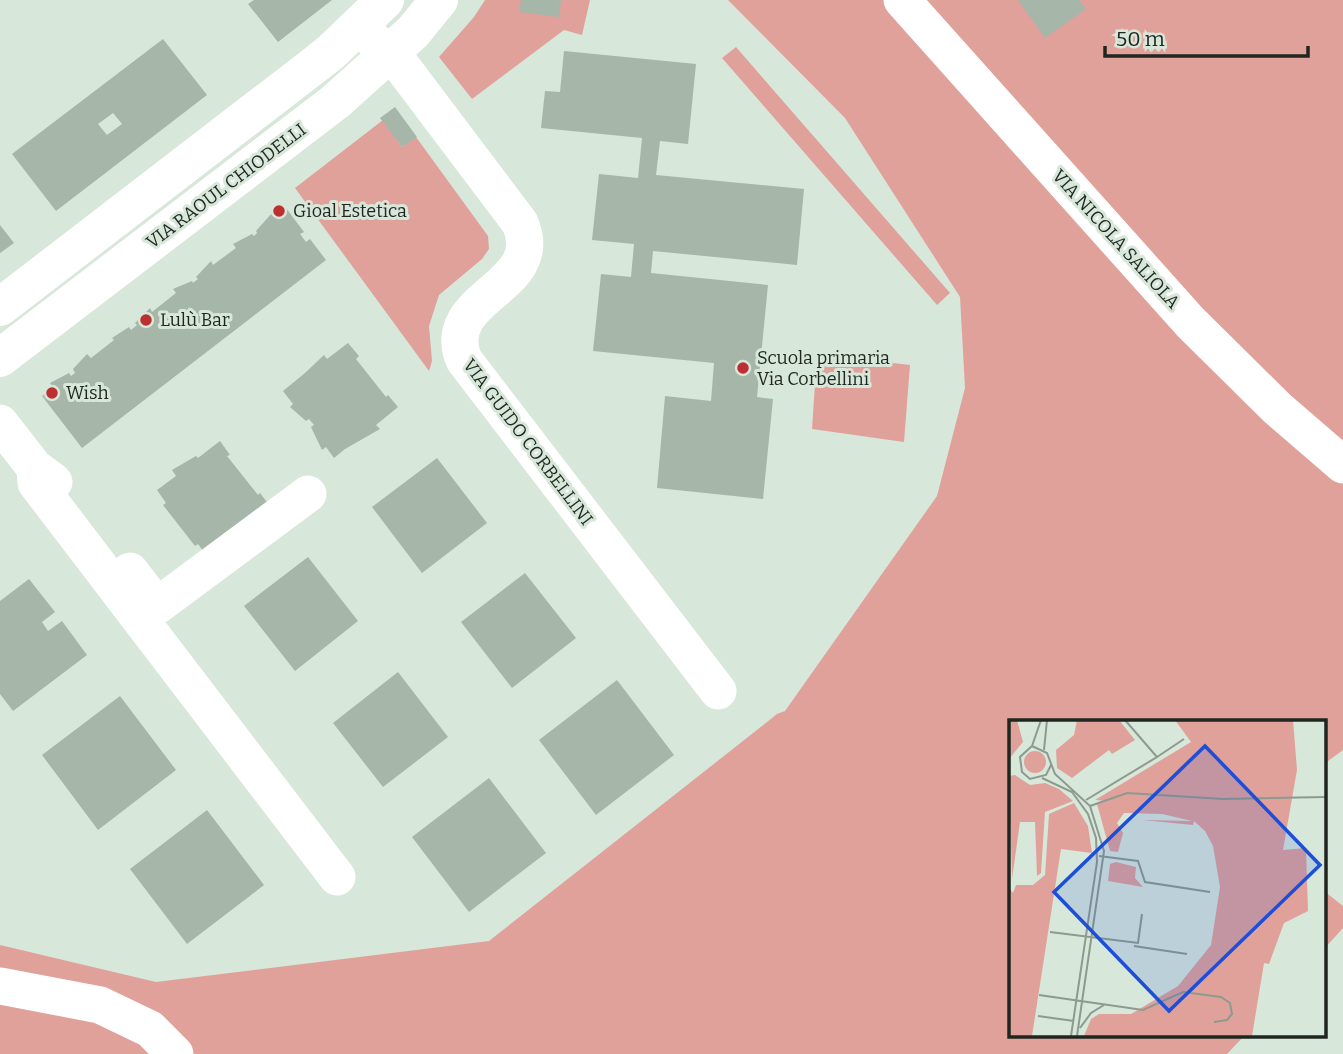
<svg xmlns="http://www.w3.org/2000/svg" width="1343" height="1054" viewBox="0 0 1343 1054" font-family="Bitter,serif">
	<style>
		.green { fill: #e1a19b }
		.building { fill: #a6b6a9; fill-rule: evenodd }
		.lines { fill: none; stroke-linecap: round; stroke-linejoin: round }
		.minor { stroke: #fff; stroke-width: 37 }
		.major { stroke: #fff; stroke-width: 38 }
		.poi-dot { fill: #be2f31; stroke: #d7e7d9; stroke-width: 2.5 }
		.labels { text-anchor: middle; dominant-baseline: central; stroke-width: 6; stroke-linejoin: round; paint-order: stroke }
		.street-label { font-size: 18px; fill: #1f2620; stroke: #d7e7d9 }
		.poi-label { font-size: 18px; fill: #1f2620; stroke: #d7e7d9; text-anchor: start }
		.inset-road { fill: none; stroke: #8d9a8f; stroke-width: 2 }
		.view { fill: #1d4ed8; fill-opacity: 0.15; stroke: #1d4ed8; stroke-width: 3.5 }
		.inset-edge { fill: none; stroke: #1f2620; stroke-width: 3.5 }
	</style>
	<rect width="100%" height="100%" fill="#d7e7d9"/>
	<path class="green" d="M485,0H590L582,35L564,30L472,99L439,57L474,17Z
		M728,0H1343V750L1324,764V722H1010V1035H1245L1227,1054H0V945L156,982L489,941L762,726L777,714L785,711L937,496L965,388L960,297L845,118Z
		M736,47L950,293L937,305L722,58Z
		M383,120L402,147L416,137L488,236L489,249L482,259L439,295L429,326L432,361L429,371L295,188Z
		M817,354L910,365L904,442L812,429Z
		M1324,891L1343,906V928L1324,949Z"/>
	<path class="building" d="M254,0H332L278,42L248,4Z
		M521,0H561L559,17L519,12Z
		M1018,0H1079L1086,9L1045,38Z
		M163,39L207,95L56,211L12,154ZM113,113L122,124L107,135L98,124Z
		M564,51L696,64L688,144L660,141L656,175L804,189L797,265L653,251L651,273L768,285L757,397L773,399L763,499L657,488L665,396L711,401L714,363L593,351L601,274L631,277L634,244L592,240L599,174L638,178L642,138L541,128L545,91L560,92Z
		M395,107L417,137L402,147L380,118Z
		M286,208L304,232L300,234L306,242L310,239L326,260L82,448L42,396L53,388L50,383L69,373L71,376L75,373L73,369L87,354L91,358L114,340L112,338L129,327L131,330L137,325L135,323L150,308L152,312L176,293L173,289L192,281L193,283L198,279L196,277L211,261L213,265L236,248L233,244L252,234L254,236L257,233L256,231L271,214L274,217Z
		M0,225L14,243L0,253Z
		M348,343L359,356L356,359L386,397L388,395L398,407L376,425L380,429L345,449L334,458L326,447L322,450L311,427L314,425L309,419L306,421L290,407L293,404L283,391L305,373L324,355L327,359Z
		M220,441L230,455L227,456L258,495L260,493L270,506L206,555L198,544L195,546L163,505L166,503L157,490L176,476L172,470L196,456L198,458Z
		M437,458L487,523L422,573L372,507Z
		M308,557L358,621L295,671L244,606Z
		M525,573L576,638L512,688L461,622Z
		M29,579L55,612L42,622L48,631L62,621L87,655L13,711L0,694V601Z
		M398,672L448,737L383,787L333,723Z
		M617,680L674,755L596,815L539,740Z
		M120,696L176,770L98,830L42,755Z
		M489,778L546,853L469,912L412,837Z
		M207,810L264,885L187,944L130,869Z"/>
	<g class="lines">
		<path class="minor" d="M902,0L1190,322L1277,408L1343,465
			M358,26L400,64L520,223C549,289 437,295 464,360L718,691
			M0,423L35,468L54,482
			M35,468L36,483L337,877
			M130,571L157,606L308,494
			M0,986L100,1005L150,1029L175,1054"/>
		<path class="major" d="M0,307L312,67L331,52L385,0
			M0,358L335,102L413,32L439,0"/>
	</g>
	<g class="poi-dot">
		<circle cx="279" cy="211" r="7"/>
		<circle cx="146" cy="320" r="7"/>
		<circle cx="743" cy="368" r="7"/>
		<circle cx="52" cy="393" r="7"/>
	</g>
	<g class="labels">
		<g class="street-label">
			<text transform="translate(226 186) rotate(-37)">VIA RAOUL CHIODELLI</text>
			<text transform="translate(1116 239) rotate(48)">VIA NICOLA SALIOLA</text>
			<text transform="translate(528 442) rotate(53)">VIA GUIDO CORBELLINI</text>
		</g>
		<g class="poi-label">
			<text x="293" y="211">Gioal Estetica</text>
			<text x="160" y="320">Lulù Bar</text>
			<text x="757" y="358">Scuola primaria<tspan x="757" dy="21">Via Corbellini</tspan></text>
			<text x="66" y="393">Wish</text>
		</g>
	</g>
	<g transform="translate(1009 720)">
		<rect width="317" height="317" fill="#d7e7d9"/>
		<path d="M0,0H8L14,22L0,39ZM68,0H110L126,20L103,34L100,30L63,58L48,48L47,30L65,15ZM166,0H284L288,50L274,130L297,128L299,191L275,203L260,244L255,243L243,316H75L82,299L90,294H122L169,266L202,225L211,167L204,126L196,111L185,101L184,105L133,100L183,101L153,94L115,93L108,103L114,113L109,132L101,131L88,84L97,81L86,80L182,22ZM15 42a11 11 0 1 1 22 0a11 11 0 1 1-22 0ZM6,55L21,65L36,63L50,69L64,81L36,92L32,153L28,156L26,102H11L3,159L0,56ZM65,83L79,106L83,133L52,129L23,316H0V168L4,173L7,165H24L36,155L40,94ZM107,142L127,147L126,158L134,167L99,161L101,144Z" fill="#e1a19b"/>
		<path class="inset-road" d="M23,26L32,0M35,30L38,0M148,37L175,19M42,45L37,55L21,59L13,52L11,37L23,26L38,33L46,54L81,86L95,131L68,316M33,58L63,72L79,94L87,118L88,142L62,316M77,80L148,37L116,0M81,86L118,73L214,79L317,77M90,136L129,141L136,162L201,172M41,212L129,223L133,194M125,226L178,234M30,275L134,290L174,272L212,277L221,283L223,294L218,300L205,302M29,296L65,301M71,308L82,293L95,285"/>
		<path class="view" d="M196,26L311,145L160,291L45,172Z"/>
		<rect width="317" height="317" class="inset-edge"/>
	</g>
	<path d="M1105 46v10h203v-10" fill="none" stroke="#1f2620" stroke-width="3.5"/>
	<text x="1116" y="46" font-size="21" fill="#1f2620" stroke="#d7e7d9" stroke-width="5" paint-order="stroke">50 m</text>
</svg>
